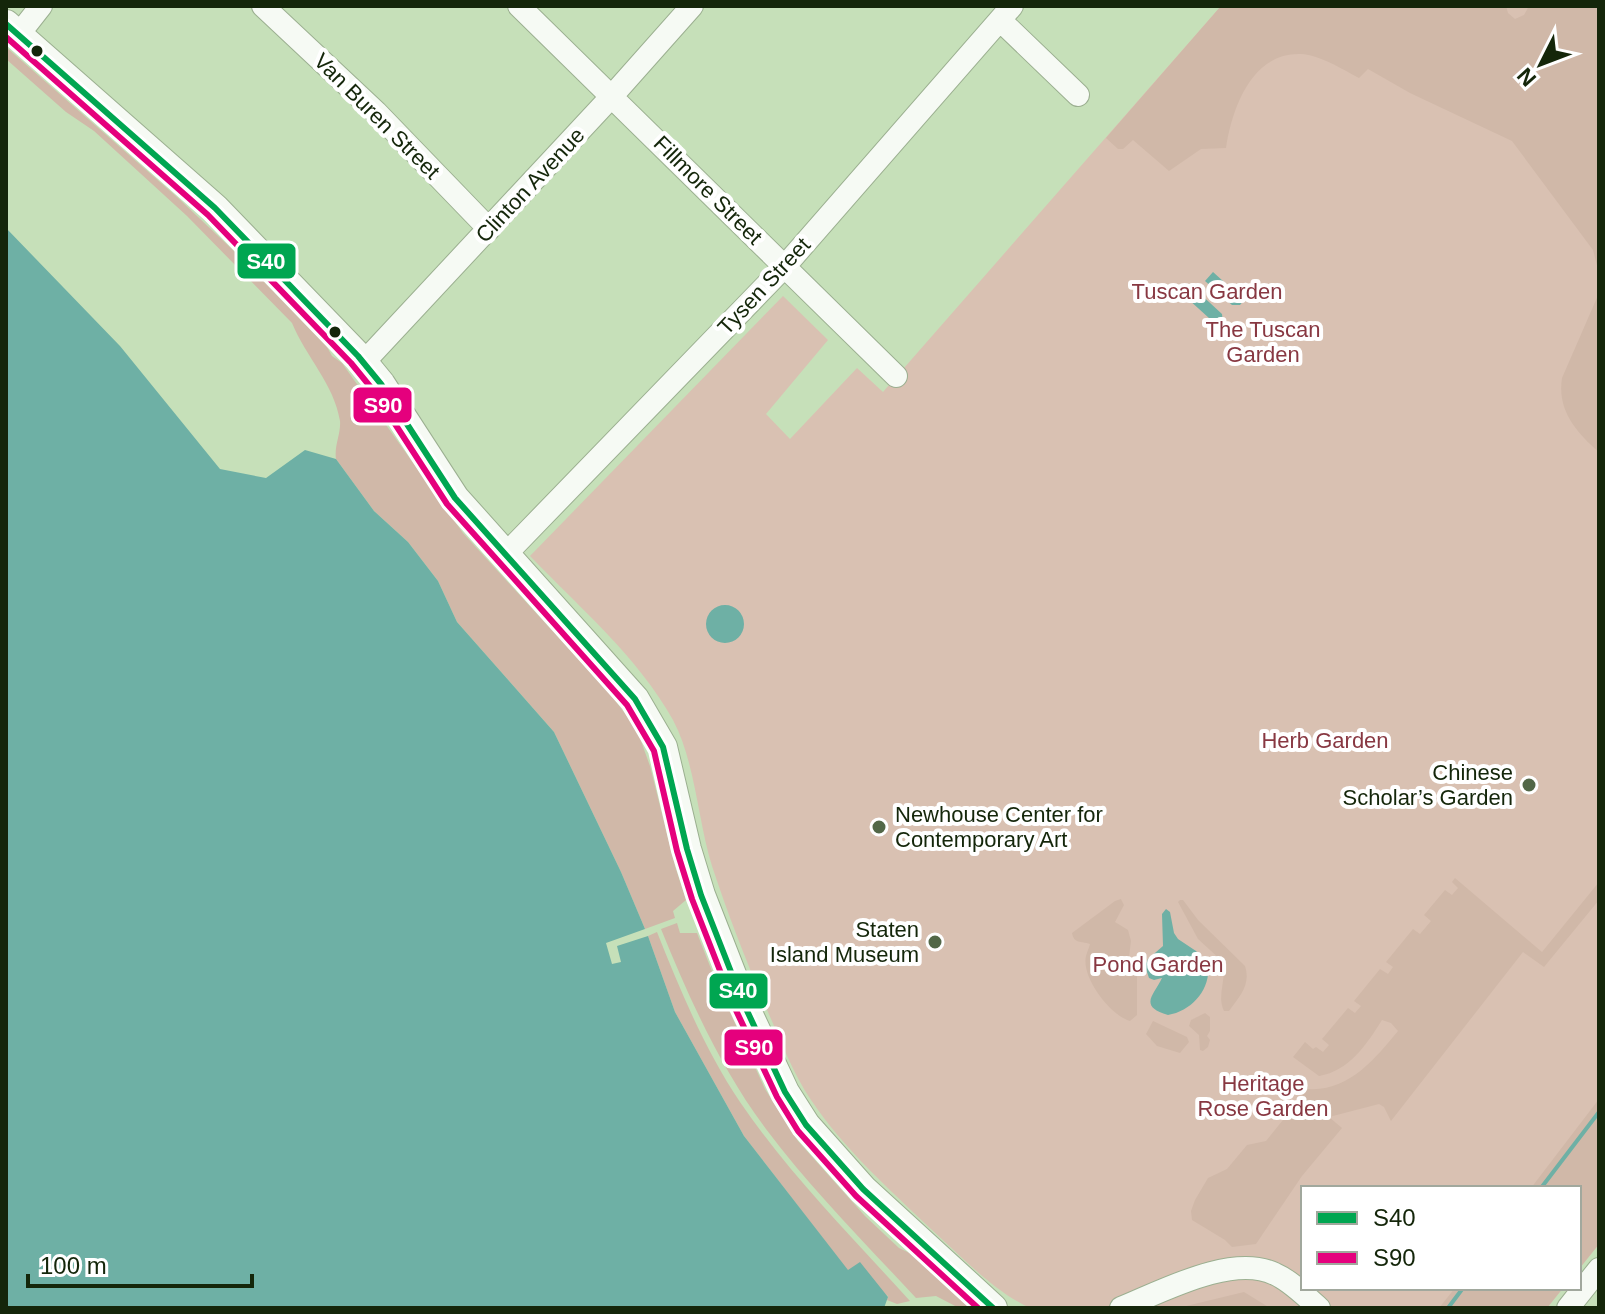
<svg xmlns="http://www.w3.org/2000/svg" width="1605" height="1314" viewBox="0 0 1605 1314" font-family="Arial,sans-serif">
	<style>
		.green { fill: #d9c1b2 }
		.forest { fill: #d0b8a8 }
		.water { fill: #6eb0a5 }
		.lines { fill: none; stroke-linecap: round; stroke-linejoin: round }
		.stream { stroke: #6eb0a5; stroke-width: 4 }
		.minor-casing { stroke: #9baf90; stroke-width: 24 }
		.major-casing { stroke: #9baf90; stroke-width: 30 }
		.minor { stroke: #f6faf4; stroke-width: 22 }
		.major { stroke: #f6faf4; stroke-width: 28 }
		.bus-1-casing { stroke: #fff; stroke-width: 12 }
		.bus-2-casing { stroke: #fff; stroke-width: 12 }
		.bus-1 { stroke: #00a651; stroke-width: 6 }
		.bus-2 { stroke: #e5007d; stroke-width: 6 }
		.bus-dot { fill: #14260a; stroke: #fff; stroke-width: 3 }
		.poi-dot { fill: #526747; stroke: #fff; stroke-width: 3 }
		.labels { text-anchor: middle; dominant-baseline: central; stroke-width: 8; stroke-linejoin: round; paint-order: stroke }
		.street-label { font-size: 22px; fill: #14260a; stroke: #fff }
		.park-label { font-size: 22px; fill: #883842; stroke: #fff }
		.poi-label { font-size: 22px; fill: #14260a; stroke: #fff; text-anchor: end }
		.line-badge { stroke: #fff; stroke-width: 3 }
		.badge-label { font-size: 22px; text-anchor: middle; font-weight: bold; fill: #fff }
	</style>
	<rect width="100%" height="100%" fill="#c6e0b9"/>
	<path class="green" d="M1221,6H1599V1244L1579,1269V1188H1303V1288H1563L1547,1308H1030C993,1291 961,1256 931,1229C889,1189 844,1149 811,1100C794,1075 783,1046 771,1019C749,968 729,918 712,866C698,821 695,761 673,720C638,657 579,607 530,556L783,296L828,340L766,414L790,439L857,368L883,392Z"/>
	<path class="forest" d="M1221,6H1506L1508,13L1515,19L1524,15L1529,6H1599V273L1593,250L1512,141L1410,93L1368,69L1359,78C1342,69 1320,55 1301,54C1252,52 1232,108 1226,148L1201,149L1169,171L1133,140L1123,149H1118L1106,138Z
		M6,47L177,197L236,253L327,347L332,356L342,363L463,533L612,696L637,730L650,766L675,866L686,900L673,911L675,918L645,929L621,872L554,732L457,622L438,581L408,542L374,511L336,459C334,446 341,434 340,421C334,384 306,357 292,323L187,216L94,131L66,112L6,59Z
		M1599,293V452C1576,432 1557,410 1562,378Z
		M1455,878L1542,952L1599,882V900L1544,967L1523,952L1391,1121L1384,1107L1379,1104L1329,1117L1342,1128L1302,1176L1256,1244L1232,1247L1225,1240L1192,1220L1191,1211L1195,1200L1208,1178L1227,1169L1247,1145L1266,1141L1308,1089C1348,1092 1375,1059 1398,1031L1391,1023L1382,1020C1367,1044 1349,1071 1319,1076L1293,1057L1305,1042L1313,1049L1316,1047L1323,1052L1329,1045L1322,1039L1348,1008L1355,1013L1361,1006L1354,1001L1380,969L1388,974L1393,967L1386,962L1413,929L1420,934L1431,921L1424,915L1445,890L1452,895L1458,888L1452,882Z
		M1121,899L1124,905L1115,922L1128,930L1131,941L1129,957L1137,977V1015L1130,1021C1110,1015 1081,977 1086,956C1087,952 1089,948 1090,944C1081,941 1074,944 1072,933L1115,901Z
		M1180,900H1183L1198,920L1245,966C1251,985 1240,996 1229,1011H1224C1216,995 1228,978 1222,961L1198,939L1178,902Z
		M677,923L680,933H697L717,984L765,1089L798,1141L865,1216L899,1248L918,1257L973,1308H959L936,1296L916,1298C865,1243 811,1189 766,1129C721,1069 689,998 661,929Z
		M657,932C680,990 705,1050 740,1102C789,1174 852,1237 910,1301L897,1304L887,1300L888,1296L848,1271L744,1136L675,1012L648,936Z
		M1205,1013L1210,1017V1031L1207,1036L1210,1040L1208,1047L1203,1051L1200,1050L1199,1035L1189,1026L1191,1020Z
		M1153,1021L1187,1037L1189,1042L1180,1053L1157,1046L1146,1034Z
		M1599,1099V1244L1579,1269V1188H1531Z
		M1455,1288H1563L1547,1308H1439Z
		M1244,1292L1270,1308H1178Z"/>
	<path class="water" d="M6,228L120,346L220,469L266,478L305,450L336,459L374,511L408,542L438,581L457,622L554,732L621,872L645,929L606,943L612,964L621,962L617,946L648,936L675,1012L744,1136L848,1270L860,1262L888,1297L884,1308H6Z
		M1213,272L1244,300L1240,305H1232L1205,281Z
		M1196,290L1222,314L1223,324L1220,328L1188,299Z
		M706 624a19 19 0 1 1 38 0a19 19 0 1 1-38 0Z
		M1166,909L1170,912L1174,933L1178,939L1196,951L1208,965C1211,989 1192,1011 1168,1015C1137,1006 1155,994 1162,978L1154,980L1149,978L1145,966L1148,959L1163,946L1162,914Z"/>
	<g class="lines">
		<path class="stream" d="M1541,1188L1599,1112
			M1448,1308L1463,1288"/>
		<defs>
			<path id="minor" d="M263,6L376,112L489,229
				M519,6L896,376
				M1000,20L1078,95
				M19,34L41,6
				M364,362L612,96L692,6
				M505,555L785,266L1012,6
				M1121,1308C1161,1292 1232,1253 1275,1274C1291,1281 1305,1296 1319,1308
				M1568,1308L1599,1269"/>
			<path id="major" d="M6,24L215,208L358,356L381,384L455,498L635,699L663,747L687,849L701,895L742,1000L785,1092L806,1125L863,1189L993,1308"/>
		</defs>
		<use href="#minor" class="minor-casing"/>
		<use href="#major" class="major-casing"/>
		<use href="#minor" class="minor"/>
		<use href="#major" class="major"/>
		<defs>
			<path id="bus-1" d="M6,24L215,208L358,356L381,384L455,498L635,699L663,747L687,849L701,895L742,1000L785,1092L806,1125L863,1189L993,1308"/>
			<path id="bus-2" d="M6,37L208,215L351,363L373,390L447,504L627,705L654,751L677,851L692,899L733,1004L777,1097L798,1131L856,1196L978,1308"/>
		</defs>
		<use href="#bus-1" class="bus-1-casing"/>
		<use href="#bus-2" class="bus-2-casing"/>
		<use href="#bus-1" class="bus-1"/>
		<use href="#bus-2" class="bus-2"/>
	</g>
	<g class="bus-dot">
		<circle cx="37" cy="51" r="7"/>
		<circle cx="335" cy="332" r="7"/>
	</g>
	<g class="poi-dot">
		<circle cx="1529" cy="785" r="8"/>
		<circle cx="879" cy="827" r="8"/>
		<circle cx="935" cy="942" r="8"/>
	</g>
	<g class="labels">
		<g class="street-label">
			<text transform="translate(377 116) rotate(45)">Van Buren Street</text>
			<text transform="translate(530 185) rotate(-47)">Clinton Avenue</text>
			<text transform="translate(708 190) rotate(45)">Fillmore Street</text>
			<text transform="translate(764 286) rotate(-47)">Tysen Street</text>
		</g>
		<g class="park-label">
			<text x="1207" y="291">Tuscan Garden</text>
			<text x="1263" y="329">The Tuscan<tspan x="1263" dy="25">Garden</tspan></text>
			<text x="1325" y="740">Herb Garden</text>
			<text x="1158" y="964">Pond Garden</text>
			<text x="1263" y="1083">Heritage<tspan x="1263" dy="25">Rose Garden</tspan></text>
		</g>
		<g class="poi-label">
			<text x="1513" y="772">Chinese<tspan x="1513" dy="25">Scholar’s Garden</tspan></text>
			<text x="895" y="814" text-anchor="start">Newhouse Center for<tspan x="895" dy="25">Contemporary Art</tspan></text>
			<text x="919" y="929">Staten<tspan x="919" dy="25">Island Museum</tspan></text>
		</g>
	</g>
	<g class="line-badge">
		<rect x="236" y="242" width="61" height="38" rx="8" fill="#00a651"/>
		<rect x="352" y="386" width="61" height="38" rx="8" fill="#e5007d"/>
		<rect x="708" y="972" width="61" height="38" rx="8" fill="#00a651"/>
		<rect x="723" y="1028" width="61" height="39" rx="8" fill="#e5007d"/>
	</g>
	<g class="badge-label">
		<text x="266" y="269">S40</text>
		<text x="383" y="413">S90</text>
		<text x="738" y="998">S40</text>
		<text x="754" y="1055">S90</text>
	</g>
	<rect width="1605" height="1314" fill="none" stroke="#14260a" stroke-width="16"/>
	<rect x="1301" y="1186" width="280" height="104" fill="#ffffff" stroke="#a1a89d" stroke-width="2"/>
	<rect x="1317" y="1212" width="40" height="12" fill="#00a651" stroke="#a1a89d" stroke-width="2"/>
	<text x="1373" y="1226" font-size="24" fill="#14260a">S40</text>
	<rect x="1317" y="1252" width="40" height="12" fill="#e5007d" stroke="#a1a89d" stroke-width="2"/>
	<text x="1373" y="1266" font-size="24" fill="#14260a">S90</text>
	<g transform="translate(1541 64) rotate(228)" stroke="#ffffff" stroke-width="6" paint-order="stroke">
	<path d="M0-6L14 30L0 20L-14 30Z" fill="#14260a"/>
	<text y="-12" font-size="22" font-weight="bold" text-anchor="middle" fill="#14260a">N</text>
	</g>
	<path d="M28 1274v12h224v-12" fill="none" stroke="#14260a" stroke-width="4"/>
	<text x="40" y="1274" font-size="24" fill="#14260a" stroke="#ffffff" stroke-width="6" paint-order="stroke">100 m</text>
</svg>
